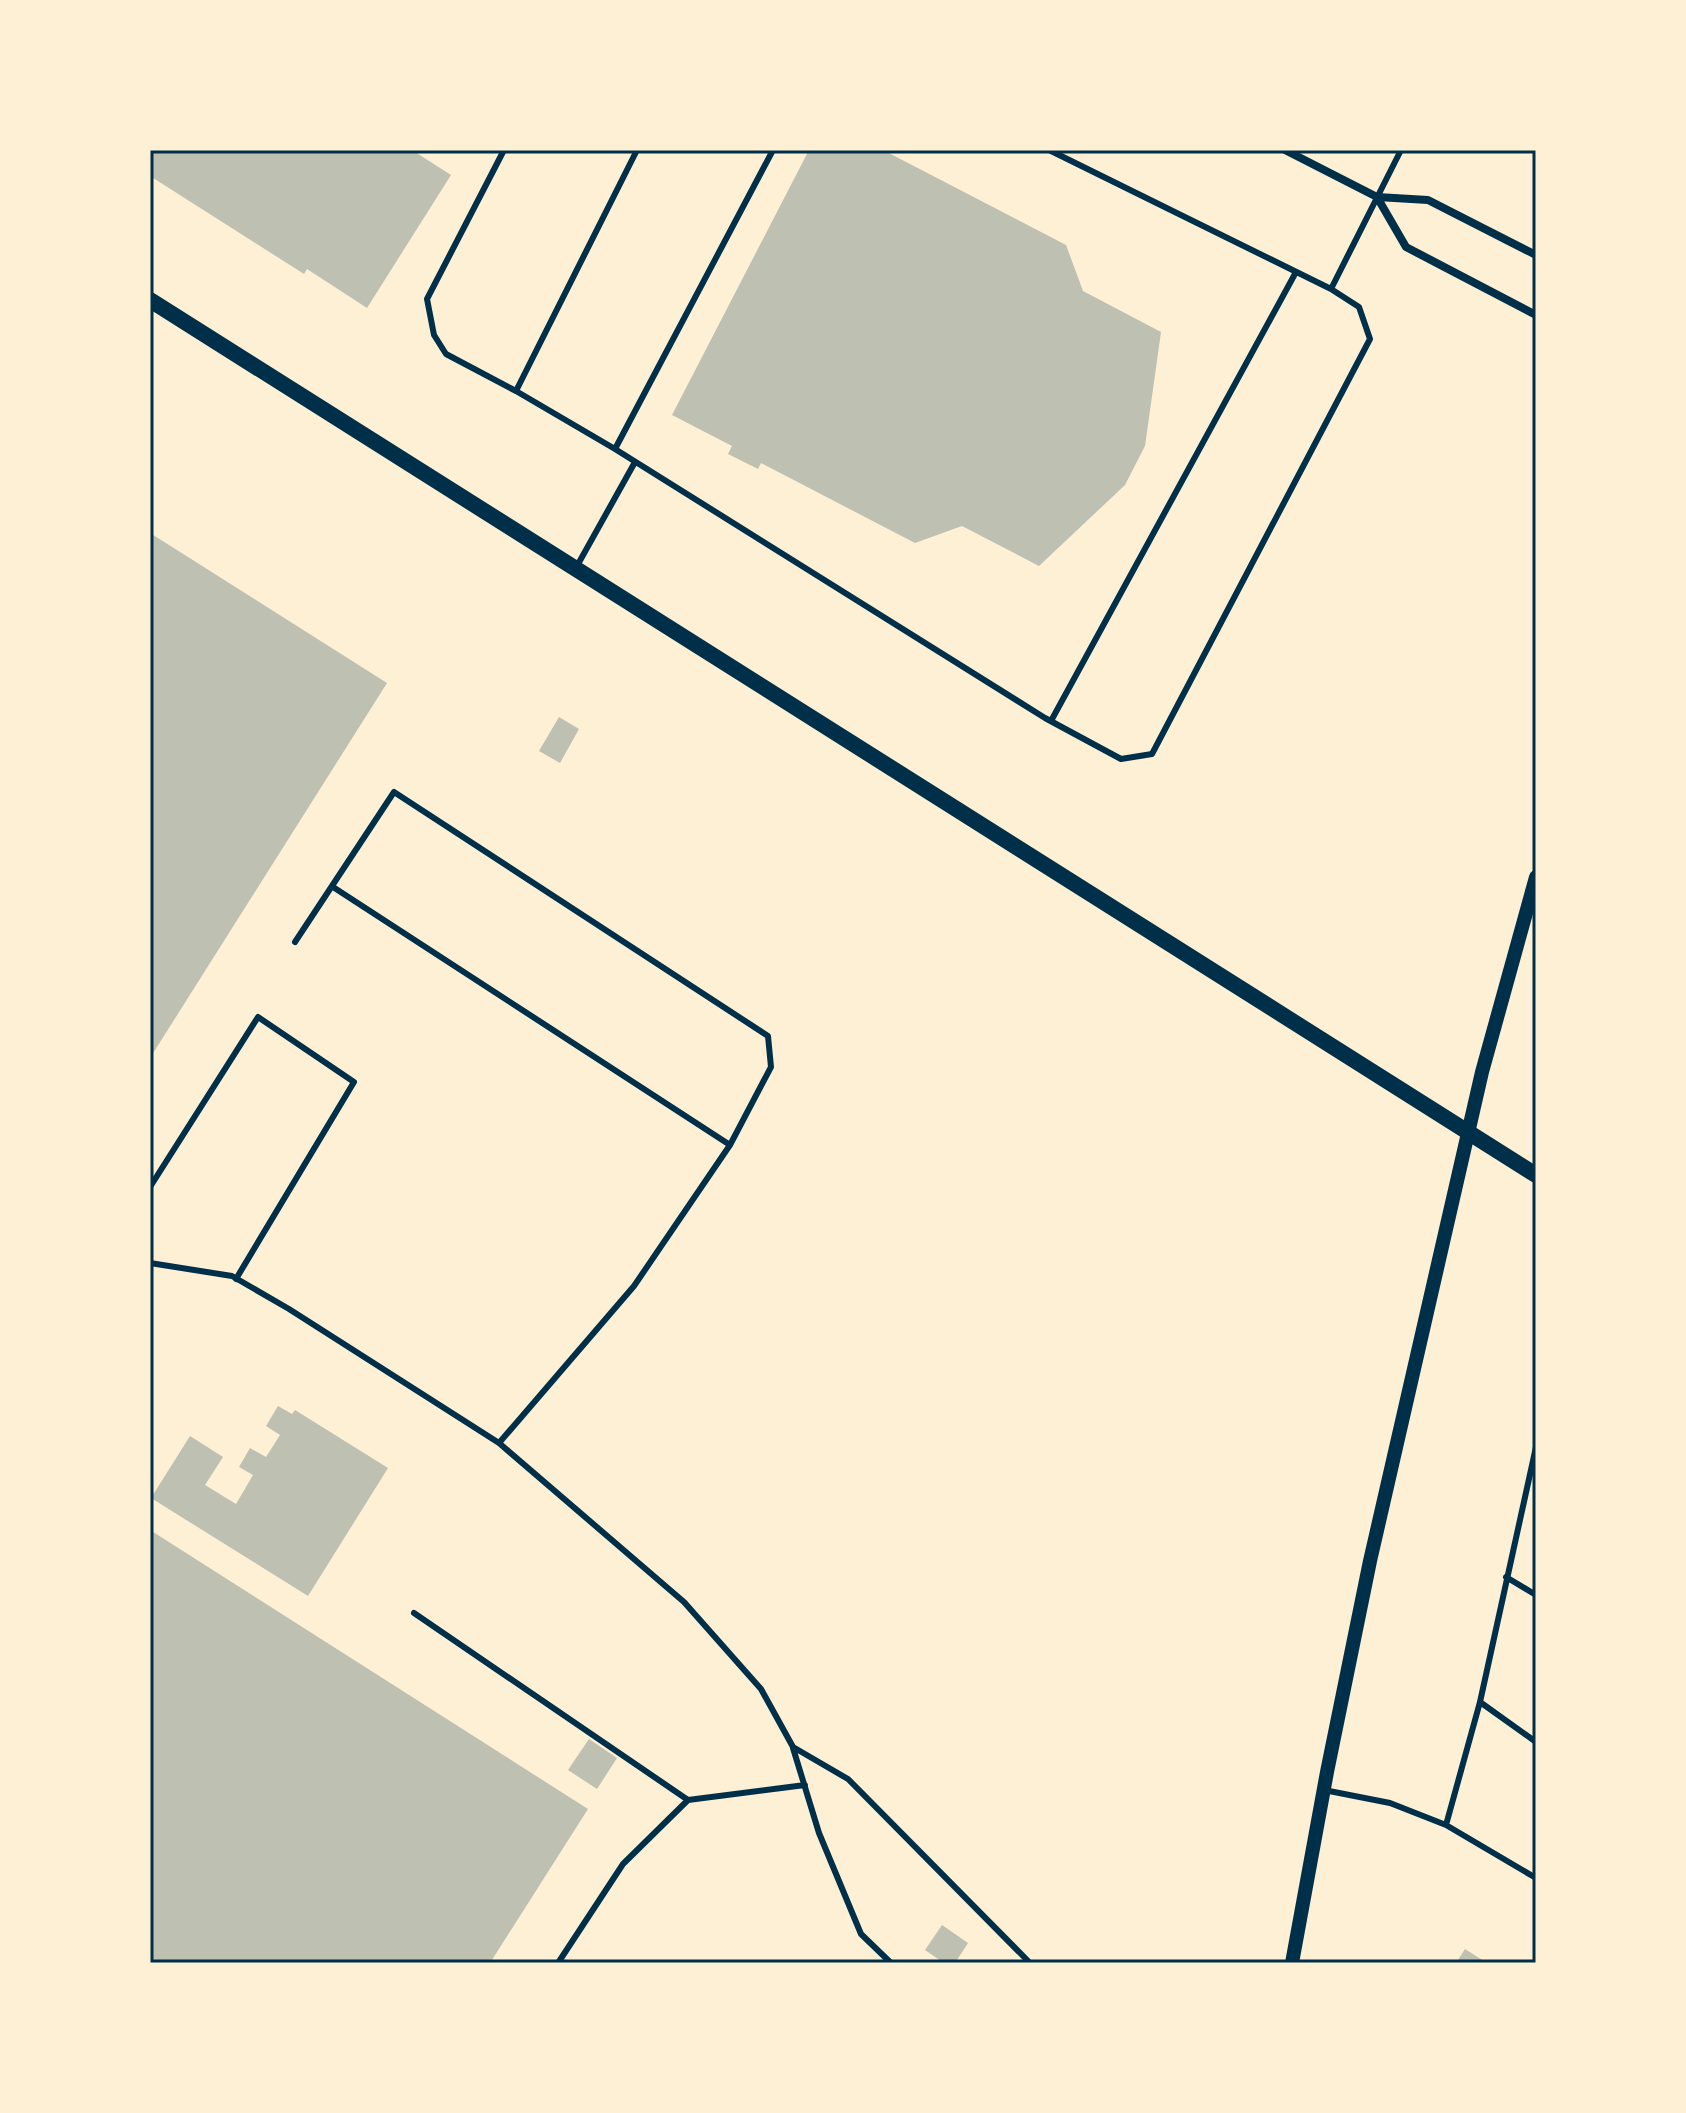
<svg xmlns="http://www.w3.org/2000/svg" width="1686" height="2113" viewBox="0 0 1686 2113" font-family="Helvetica,sans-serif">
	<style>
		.building { fill: #bec0b2 }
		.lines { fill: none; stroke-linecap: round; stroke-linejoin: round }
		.service { stroke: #003049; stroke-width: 6 }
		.minor { stroke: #003049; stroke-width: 8 }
		.tertiary { stroke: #003049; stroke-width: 14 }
		.secondary { stroke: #003049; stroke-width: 16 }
		.neatline { fill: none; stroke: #003049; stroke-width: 3 }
	</style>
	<rect width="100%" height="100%" fill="#fdf0d5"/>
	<path class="building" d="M150,150H412L451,175L367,308L307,269L304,274L150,176Z
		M809,150H883L1066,245L1083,291L1161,332L1145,446L1125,485L1039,566L962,526L915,543L761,463L758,469L728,454L732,446L672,415Z
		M150,533L387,683L150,1058Z
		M559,717L579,729L560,763L539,751Z
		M278,1406L292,1414L295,1410L388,1468L308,1596L151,1498L190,1436L223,1457L205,1485L236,1504L253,1475L239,1467L250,1448L266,1457L280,1435L266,1426Z
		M150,1530L588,1809L490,1963H150Z
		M589,1739L617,1758L597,1789L568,1770Z
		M942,1925L968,1943L955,1963H944L925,1950Z
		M1465,1949L1487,1963H1456Z"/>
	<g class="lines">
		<path class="service" d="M504,150L427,299L434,335L446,354L516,391
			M637,150L516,391L615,449L1045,718L1121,759L1152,754L1370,339L1359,307L1331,289L1401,150
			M1049,150L1331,289
			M615,449L773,150
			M577,566L635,462
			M1051,721L1296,272
			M333,887L730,1145
			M295,942L394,792L768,1036L771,1067L730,1145L634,1286L499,1443
			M150,1187L258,1017L354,1082L236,1279
			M150,1263L232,1276L289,1309L499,1443L684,1602L761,1689L793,1747L848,1779L1030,1963
			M1506,1577L1536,1595
			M414,1613L688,1800
			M1480,1702L1536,1742
			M793,1748L819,1833L861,1934L891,1963
			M1324,1790L1390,1803L1446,1825L1536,1878
			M1446,1825L1480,1702L1536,1447
			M558,1963L623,1864L688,1800L805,1785"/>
		<path class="minor" d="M1285,150L1377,197L1428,200L1536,255
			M1377,197L1406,247L1536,315"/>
		<path class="tertiary" d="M1292,1963L1327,1772L1370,1561L1482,1072L1536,877"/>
		<path class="secondary" d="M150,300L1536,1175"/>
	</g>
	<rect width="1686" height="2113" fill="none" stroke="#fdf0d5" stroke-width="304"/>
	<rect x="152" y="152" width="1382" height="1809" class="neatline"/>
</svg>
